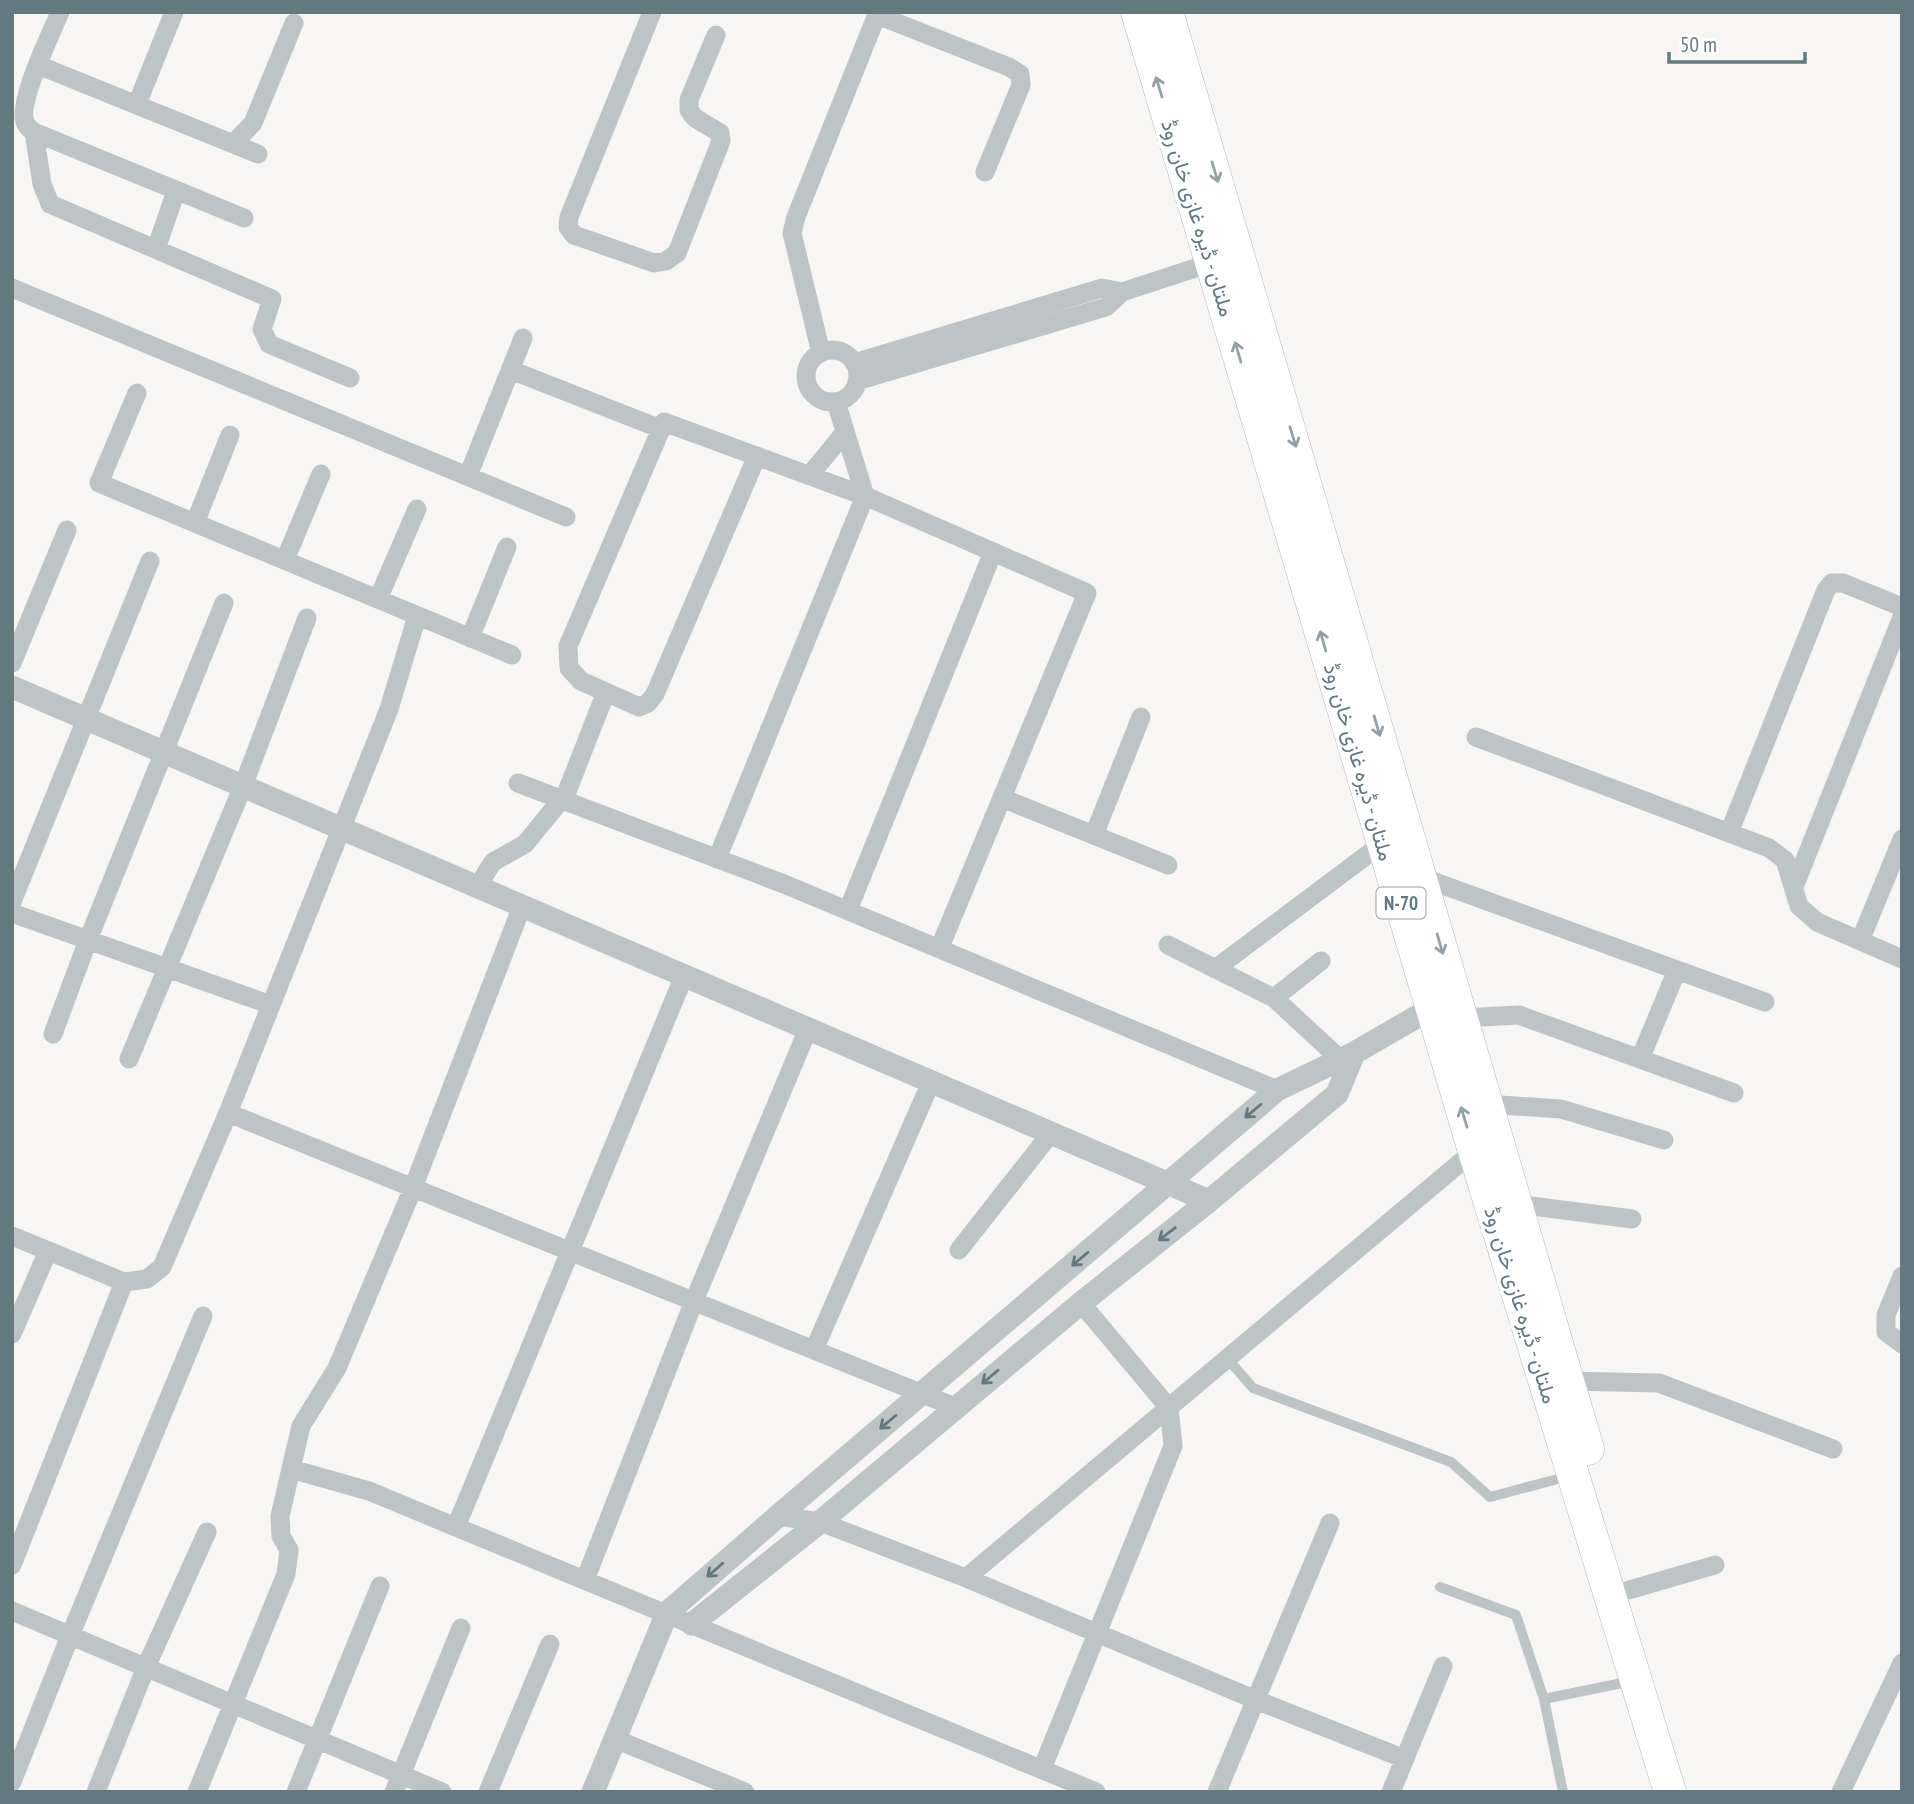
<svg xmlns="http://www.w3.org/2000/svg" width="1914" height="1804" viewBox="0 0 1914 1804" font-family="'PT Sans Narrow',Vazirmatn,sans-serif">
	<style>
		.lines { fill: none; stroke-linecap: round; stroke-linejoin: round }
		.trunk-casing { stroke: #b1b7b9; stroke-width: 33 }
		.service { stroke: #bdc4c6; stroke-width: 10 }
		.minor { stroke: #bdc4c6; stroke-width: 19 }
		.tertiary { stroke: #bdc4c6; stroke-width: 23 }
		.trunk { stroke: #fff; stroke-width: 32 }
		.oneway { stroke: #91a1a5 }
		.oneway2 { stroke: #62797f }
		.labels { text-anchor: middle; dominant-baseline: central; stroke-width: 7; stroke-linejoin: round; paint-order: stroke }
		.shield { fill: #fff; stroke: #91a1a5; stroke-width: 2 }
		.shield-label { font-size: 19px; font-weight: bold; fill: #62797f }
		.street-label { font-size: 21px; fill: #62797f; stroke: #fff }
	</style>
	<rect width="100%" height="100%" fill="#f7f6f4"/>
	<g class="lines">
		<defs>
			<path id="trunk" d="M1137,12L1474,1151L1670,1792
				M1167,12C1309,490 1447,970 1588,1449"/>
		</defs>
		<use href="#trunk" class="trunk-casing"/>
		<path class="service" d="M1227,1358L1253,1388L1451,1462L1490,1497L1569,1476
			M1440,1587L1516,1615L1544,1699L1563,1792
			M1544,1699L1632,1681"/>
		<path class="minor" d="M60,12C52,32 15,106 26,124C28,128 31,130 34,132L244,218
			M652,12L569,217L568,227L574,235L654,263L666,261L677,253L721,141L720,133L695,118L689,110V100L716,35
			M877,15L1009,67L1020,74L1021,85L985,172
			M38,65L258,154
			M137,104L174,12
			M34,132L42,184L50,204L272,299L262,329L269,344L350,378
			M233,144L253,123L294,23
			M156,249L176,191
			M12,288L566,517
			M806 376a26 26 0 1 1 52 0a26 26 0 1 1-52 0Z
			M821,353L792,233L796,217L878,12
			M854,363L1102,288L1122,292
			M511,370L661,429
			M857,381L1106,307L1122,292L1211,263
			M137,393L99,483L512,655
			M757,456L655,694L648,703L639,707L581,681L569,668L568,646L664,422L865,496L1087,593L940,947
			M468,476L523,338
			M809,476L845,432
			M195,523L230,435
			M285,560L321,474
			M378,599L417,509
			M470,638L507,547
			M12,663L67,530
			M1476,737L1769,848L1785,860L1799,906L1817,922L1902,959
			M518,783L784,884L1277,1090
			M1002,798L1168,865
			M1729,833L1826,590L1832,583H1843L1902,607
			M1094,835L1141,717
			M717,859L865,496L836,402
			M1421,877L1765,1002
			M477,887L493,862L525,844L566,794L606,692
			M1794,887L1902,617
			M12,902L150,561
			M848,910L993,552
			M12,913L271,1005
			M1860,941L1902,839
			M1168,945L1274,998L1341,1060
			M1215,969L1383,843
			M1274,998L1321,961
			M1461,1018L1519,1015L1734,1093
			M53,1034L88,940L224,603
			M129,1059L243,786L307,618
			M1640,1059L1677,970
			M1486,1104L1561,1109L1664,1140
			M228,1113L955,1407
			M1516,1204L1632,1219
			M12,1236L124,1282L147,1279L162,1267L228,1113L389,709L417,616
			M959,1250L1051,1133
			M1902,1276L1886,1315V1332L1902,1344
			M12,1334L48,1251
			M814,1350L931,1082
			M1568,1381L1659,1383L1833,1449
			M291,1469L369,1491L1096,1792
			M778,1516L820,1522L966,1578L1256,1700L1405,1759
			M456,1527L684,976
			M12,1565L124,1282
			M966,1578L1474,1151
			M585,1580L694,1301L808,1029
			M1629,1590L1715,1565
			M12,1611L442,1792
			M615,1739L745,1792
			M1042,1769L1173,1446L1169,1408L1081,1303
			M12,1782L70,1636L203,1316
			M96,1792L146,1667L207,1532
			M197,1792L286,1574L289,1550L281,1536L280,1516L301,1426L337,1368L413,1188L522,906
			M296,1792L380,1586
			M394,1792L461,1628
			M488,1792L550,1644
			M1217,1792L1330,1523
			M1391,1792L1443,1666
			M1841,1792L1902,1663"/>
		<path class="tertiary" d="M12,687L1209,1201
			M692,1624L820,1522L1081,1303L1209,1201L1337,1094L1354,1053
			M593,1792L667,1613L778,1516L1277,1090L1354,1053L1432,1008"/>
		<use href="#trunk" class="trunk"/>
	</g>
	<defs><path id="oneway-shaft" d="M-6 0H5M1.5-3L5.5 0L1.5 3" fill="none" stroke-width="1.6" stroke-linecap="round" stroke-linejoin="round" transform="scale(1.75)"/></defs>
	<g class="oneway">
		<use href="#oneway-shaft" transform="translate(1159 87) rotate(-107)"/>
		<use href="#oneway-shaft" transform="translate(1215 172) rotate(73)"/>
		<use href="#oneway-shaft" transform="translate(1238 352) rotate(-106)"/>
		<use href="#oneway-shaft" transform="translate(1293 437) rotate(73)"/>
		<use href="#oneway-shaft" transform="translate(1323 641) rotate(-106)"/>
		<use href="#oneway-shaft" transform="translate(1377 726) rotate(74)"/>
		<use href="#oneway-shaft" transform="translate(1440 944) rotate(74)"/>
		<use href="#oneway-shaft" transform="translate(1464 1117) rotate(-107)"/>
	</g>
	<g class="oneway2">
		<use href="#oneway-shaft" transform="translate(1253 1111) rotate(140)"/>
		<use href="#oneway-shaft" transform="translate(1167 1234) rotate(142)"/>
		<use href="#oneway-shaft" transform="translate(1080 1259) rotate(140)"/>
		<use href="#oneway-shaft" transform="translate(990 1377) rotate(140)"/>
		<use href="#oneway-shaft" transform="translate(888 1422) rotate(140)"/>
		<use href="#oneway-shaft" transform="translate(715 1570) rotate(139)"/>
	</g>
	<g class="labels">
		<rect class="shield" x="1376.5" y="887.5" width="49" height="31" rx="5"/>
		<g class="shield-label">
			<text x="1401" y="903">N-70</text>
		</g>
		<g class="street-label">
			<text transform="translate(1198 218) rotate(73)">ملتان - ڈیرہ غازی خان روڈ</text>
			<text transform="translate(1359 762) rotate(74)">ملتان - ڈیرہ غازی خان روڈ</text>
			<text transform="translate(1521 1305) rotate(73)">ملتان - ڈیرہ غازی خان روڈ</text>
		</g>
	</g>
	<rect width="1914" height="1804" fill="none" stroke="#62797f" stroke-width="28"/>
	<path d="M1669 52v10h136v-10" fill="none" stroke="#62797f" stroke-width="3.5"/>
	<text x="1680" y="52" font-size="21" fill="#62797f" stroke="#ffffff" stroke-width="5" paint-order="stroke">50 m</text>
</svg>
